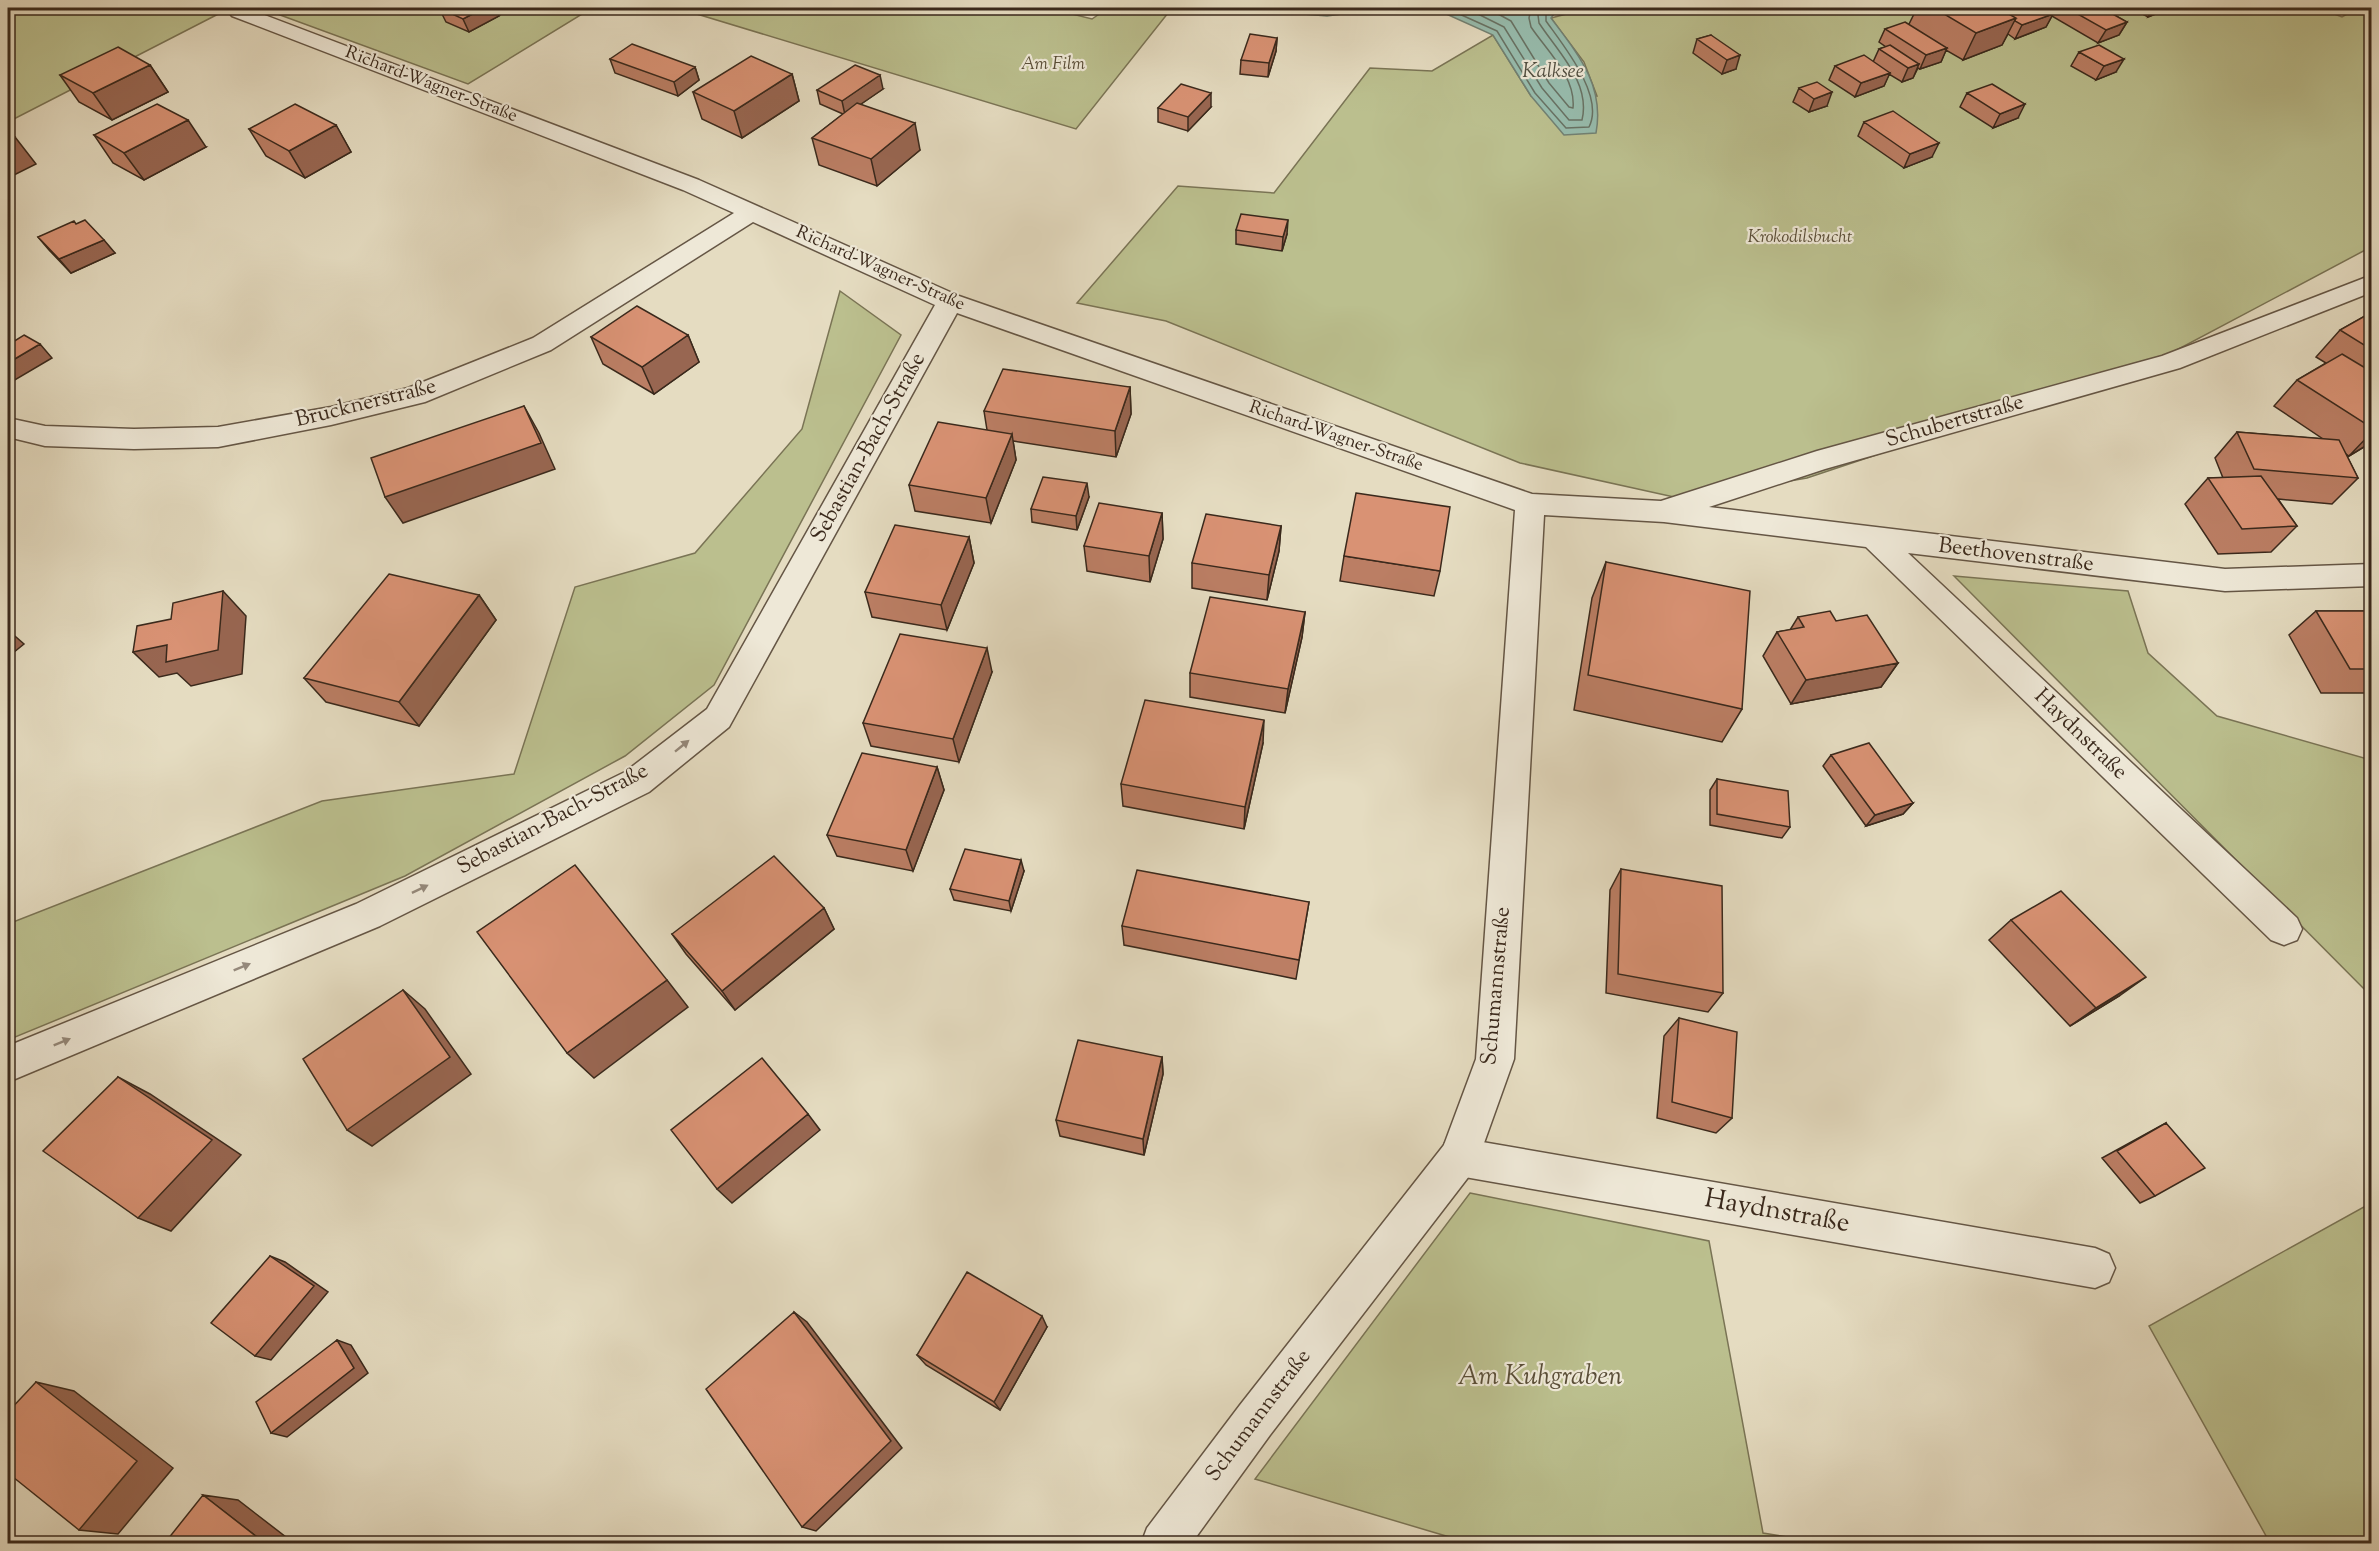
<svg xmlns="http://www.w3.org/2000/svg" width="2379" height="1551" viewBox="0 0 2379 1551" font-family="'Sorts Mill Goudy',serif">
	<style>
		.green { fill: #bbbf8e; stroke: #7a7455; stroke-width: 1.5 }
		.water { fill: #97bcad; stroke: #728173; stroke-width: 1.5 }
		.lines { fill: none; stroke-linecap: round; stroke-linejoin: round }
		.shore { stroke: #687264; stroke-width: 1.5 }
		.service-casing { stroke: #655645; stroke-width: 3 }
		.minor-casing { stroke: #655645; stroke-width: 3 }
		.service { fill: #eee8d7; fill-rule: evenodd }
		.minor { fill: #eee8d7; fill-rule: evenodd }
		.wall { fill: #bb7e64; stroke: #3a291c; stroke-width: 1.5 }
		.shaded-wall { fill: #986651; stroke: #3a291c; stroke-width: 1.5 }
		.building { fill: #d99274; stroke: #3a291c; stroke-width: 1.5 }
		.oneway { fill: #94887a }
		.labels { text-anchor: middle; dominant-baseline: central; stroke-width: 4.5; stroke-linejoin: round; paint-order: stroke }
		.far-park-label { font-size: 18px; font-style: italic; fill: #5a4e38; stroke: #eee8d7 }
		.far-street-label { font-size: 18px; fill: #3a291c; stroke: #eee8d7 }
		.far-water-label { font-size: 20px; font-style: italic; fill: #514e40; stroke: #eee8d7 }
		.street-label { font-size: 22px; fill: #3a291c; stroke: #eee8d7 }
		.near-street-label { font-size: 27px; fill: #3a291c; stroke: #eee8d7 }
		.near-park-label { font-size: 27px; font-style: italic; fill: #5a4e38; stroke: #eee8d7 }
	</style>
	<rect width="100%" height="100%" fill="#e5dcc1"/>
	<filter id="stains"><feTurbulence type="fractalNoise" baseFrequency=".00333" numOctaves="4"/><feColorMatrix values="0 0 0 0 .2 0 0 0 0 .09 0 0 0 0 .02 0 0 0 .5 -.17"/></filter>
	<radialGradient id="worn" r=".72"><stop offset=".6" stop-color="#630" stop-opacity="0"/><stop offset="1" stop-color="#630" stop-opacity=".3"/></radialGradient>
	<path class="green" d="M8,8H230L8,122Z
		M261,8H592L468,84Z
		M677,8H1048L1092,19L1108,8H1172L1076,129Z
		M1590,8H2318L2342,17L2358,8H2371V247L2154,362L1807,478L1683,499L1520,463L1166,321L1077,303L1178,186L1274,193L1370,68L1432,71L1493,35L1531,96H1597L1584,62L1551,18Z
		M840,291L901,335L714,685L625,756L405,876L8,1040V924L322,801L514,774L575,587L695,553L802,429Z
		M1954,576L2128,591L2148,653L2217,716L2371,760V996Z
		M1470,1193L1709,1241L1763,1533L1824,1543H1460L1456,1539L1255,1479Z
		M2371,1203V1543H2270L2149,1326Z"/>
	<path class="water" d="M1233,8H1387L1327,16Z
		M1433,8H1571L1557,10L1551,18C1577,53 1605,85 1596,133L1564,135L1531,96L1493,35Z"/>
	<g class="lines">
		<path class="shore" d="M1446,8L1497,31L1535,93L1566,128L1589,127C1605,96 1563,45 1546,21V15L1551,8
			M1466,8L1504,27L1542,88L1569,120H1582C1591,83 1558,52 1539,23L1538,15L1542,8
			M1487,8L1511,21L1549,83L1569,107L1573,108C1576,77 1547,51 1531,27L1529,18L1531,8"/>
		<defs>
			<path id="service" d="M1459,1138L2095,1248L2109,1254L2115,1268L2109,1282L2095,1288L1459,1176L1445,1171L1439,1157L1445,1143Z"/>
			<path id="minor" d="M232,8H246L699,180L959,296L1532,494L1661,501L1817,451L2162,356L2372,275V292L2180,368L1825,469L1709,507L2225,569L2372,564V586L2225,591L1908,553L2297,918L2302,929L2297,940L2284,945L2271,940L1866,547L1664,522L1544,515L1514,1059L1479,1157L1473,1171L1270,1435L1191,1544H1141L1147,1528L1240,1405L1444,1145L1476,1059L1515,510L957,313L729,727L649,792L380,926L8,1082V1046L356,904L625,772L707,709L935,305L753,222L551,350L425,402L331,425L218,447L134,449L45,446L8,437V418L45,426L134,429L218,427L331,407L408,388L533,338L734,213L683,190L232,16L229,12Z"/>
		</defs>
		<use href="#service" class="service-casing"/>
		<use href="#minor" class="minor-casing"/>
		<use href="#service" class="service"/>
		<use href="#minor" class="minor"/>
	</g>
	<path class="wall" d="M439,8L499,16L469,32L446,22Z
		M1917,8H2102L2127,22L2119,35L2098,43L2052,16L2046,27L2015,39L2008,34L2002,45L1963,60L1946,50L1941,62L1920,69L1918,68L1913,78L1902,82L1889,74L1884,86L1855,97L1829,80L1835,66L1873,62L1879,49L1886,47L1879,42L1885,29L1909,24Z
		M2131,8H2163L2161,12L2148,17Z
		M1711,35L1736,69L1722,74L1693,53L1697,39Z
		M1277,38L1276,51L1268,77L1240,74L1241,60Z
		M2079,52L2116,72L2096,80L2071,66Z
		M610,59L695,67L699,80L678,96L615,73Z
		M150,65L168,92L112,120L79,102L60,75Z
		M792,74L799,101L742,138L702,119L693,92Z
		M1799,88L1827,106L1809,112L1793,102Z
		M883,89L861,104L920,150L877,186L819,165L812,138L843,114L820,104L817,90Z
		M1967,93L2018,118L1993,128L1960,107Z
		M1211,107L1188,131L1158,122V108Z
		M1864,122L1932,157L1904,168L1858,136Z
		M336,125L351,152L305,178L266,156L249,129Z
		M94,135L206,147L144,180L113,163Z
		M76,224L115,253L71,273L49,250L38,237Z
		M1236,230L1287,234L1282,251L1236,244Z
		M2372,312V442L2349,456L2346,454L2358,478L2332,504L2278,499L2297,526L2271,552L2218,554L2185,504L2208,478H2223L2215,458L2237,432L2323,439L2274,406L2297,380L2326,363L2316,357L2340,330Z
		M688,335L699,362L654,394L603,364L591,337Z
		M1130,387L1131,414L1116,457L1013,441L1016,460L991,523L915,511L909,485L987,430L984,411Z
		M1089,497L1077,530L1032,522L1031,509Z
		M1162,513L1163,539L1150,582L1087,571L1084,546Z
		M1281,526L1279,551L1267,600L1192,588V563Z
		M969,537L974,563L947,630L872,617L865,592Z
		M1344,556L1440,571L1434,596L1340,581Z
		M1606,562L1742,709L1722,742L1574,710L1592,598Z
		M479,595L496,620L419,726L326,702L304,678Z
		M2316,611H2372V693H2321L2289,635Z
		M1305,612L1302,637L1285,713L1190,697V673Z
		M1798,617L1836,621L1898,663L1881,687L1791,704L1763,656L1777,632L1790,630Z
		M992,672L959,762L871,746L863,723Z
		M1263,743L1244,829L1123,806L1121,784Z
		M1831,755L1913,803L1903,814L1866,826L1823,766Z
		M937,767L944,790L913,871L837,856L827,835Z
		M1717,779L1790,827L1782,838L1710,825V790Z
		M1621,869L1723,993L1708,1012L1606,993L1610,890Z
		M1024,871L1011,911L954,900L950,889Z
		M1309,902L1296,979L1124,945L1122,926Z
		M824,908L834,929L735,1010L686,954L672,934Z
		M2011,920L2119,996L2070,1026L1989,940Z
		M1679,1018L1732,1118L1716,1133L1657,1118L1664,1036Z
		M1162,1057L1163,1074L1144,1155L1060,1136L1056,1120Z
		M2166,1123L2155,1196L2140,1203L2102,1158Z
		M1047,1327L1000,1410L926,1365L917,1355Z"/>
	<path class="shaded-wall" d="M484,8H496L499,16L469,32L463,19Z
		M2153,8H2163L2161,12L2148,17Z
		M2053,14L2046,27L2015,39L2022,25Z
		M2016,18L2002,45L1963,60L1976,33Z
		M2127,22L2119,35L2098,43L2106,30Z
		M1277,38L1276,51L1268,77L1269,63Z
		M1947,48L1941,62L1920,69L1926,55Z
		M1740,55L1736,69L1722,74L1727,60Z
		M2124,59L2116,72L2096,80L2104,66Z
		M1919,64L1913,78L1902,82L1908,68Z
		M150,65L168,92L112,120L93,93Z
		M695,67L699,80L678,96L674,82Z
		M1890,73L1884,86L1855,97L1861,83Z
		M792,74L799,101L742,138L734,111Z
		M880,75L883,89L845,115L842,101Z
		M1832,92L1827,106L1809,112L1814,99Z
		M1211,93V107L1188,131V117Z
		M2025,104L2018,118L1993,128L2000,114Z
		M188,120L206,147L144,180L124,153Z
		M915,123L920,150L877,186L871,159Z
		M336,125L351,152L305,178L289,151Z
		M15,137L36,164L8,178V141Z
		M1939,143L1932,157L1904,168L1910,154Z
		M1288,220L1287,234L1282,251L1283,237Z
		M104,240L115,253L71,273L59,259Z
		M688,335L699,362L654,394L642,367Z
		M40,344L52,358L8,384V363Z
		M1130,387L1131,414L1116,457L1115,431Z
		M524,406L539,433L555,469L403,523L385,497Z
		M2372,432V442L2349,456Z
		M1012,434L1016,460L991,523L986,498Z
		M1087,483L1089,497L1077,530L1076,516Z
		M1162,513L1163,539L1150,582L1149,556Z
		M1281,526L1279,551L1267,600L1269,575Z
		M969,537L974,563L947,630L941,605Z
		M223,591L246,616L242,674L191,686L177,673L159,677L133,652Z
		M479,595L496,620L419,726L399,702Z
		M1305,612L1302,637L1285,713L1288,689Z
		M8,630L24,644L8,657Z
		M987,648L992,672L959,762L953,739Z
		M1898,663L1881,687L1791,704L1806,680Z
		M1264,720L1263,743L1244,829L1245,807Z
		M937,767L944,790L913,871L906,850Z
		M1913,803L1903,814L1866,826L1875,815Z
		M1021,860L1024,871L1011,911L1009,901Z
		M824,908L834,929L735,1010L722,991Z
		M2146,977L2119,996L2070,1026L2096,1008Z
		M667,980L688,1007L594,1078L567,1053Z
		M403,990L425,1009L471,1074L372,1146L347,1130Z
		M1162,1057L1163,1074L1144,1155L1143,1139Z
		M118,1077L150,1094L241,1155L171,1231L138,1218Z
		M808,1114L820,1130L732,1203L717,1189Z
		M270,1256L285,1262L328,1292L271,1360L255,1356Z
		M794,1312L807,1322L902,1448L816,1531L802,1527Z
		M1042,1316L1047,1327L1000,1410L994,1402Z
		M337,1340L351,1345L368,1373L287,1437L271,1433Z
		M36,1382L74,1391L173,1468L118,1534L79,1530Z
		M203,1495L238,1500L295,1544H266Z"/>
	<path class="building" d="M439,8H484L463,19Z
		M1934,8H1998L2016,18L1976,33Z
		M1998,8H2043L2053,14L2022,25L2015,21L2016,18Z
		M2067,8H2102L2127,22L2106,30Z
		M1905,22L1947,48L1926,55L1885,29Z
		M1250,34L1277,38L1269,63L1241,60Z
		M1711,35L1740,55L1727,60L1697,39Z
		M632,44L695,67L674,82L610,59Z
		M1890,45L1919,64L1908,68L1879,49Z
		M2099,45L2124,59L2104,66L2079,52Z
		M118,47L150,65L93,93L60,75Z
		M1864,55L1890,73L1861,83L1835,66Z
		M751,56L792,74L734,111L693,92Z
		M855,65L880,75L842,101L817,90Z
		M1817,82L1832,92L1814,99L1799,88Z
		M1181,84L1211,93L1188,117L1158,108Z
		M1992,84L2025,104L2000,114L1967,93Z
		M857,103L915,123L871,159L812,138Z
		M157,104L188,120L124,153L94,135Z
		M295,104L336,125L289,151L249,129Z
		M1893,111L1939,143L1910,154L1864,122Z
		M8,132L15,137L8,141Z
		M1241,214L1288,220L1283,237L1236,230Z
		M85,220L104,240L59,259L38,237L74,221L76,224Z
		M637,306L688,335L642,367L591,337Z
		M2372,312V350L2340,330Z
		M24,335L40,344L8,363V345Z
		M2342,354L2372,372V428L2297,380Z
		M1003,369L1130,387L1115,431L984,411Z
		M524,406L541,443L385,497L371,458Z
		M938,422L1012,434L986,498L909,485Z
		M2237,432L2339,440L2358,478L2254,469Z
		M2261,476L2297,526L2242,529L2208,478Z
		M1043,477L1087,483L1076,516L1031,509Z
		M1356,493L1450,507L1440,571L1344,556Z
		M1099,503L1162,513L1149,556L1084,546Z
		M1206,514L1281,526L1269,575L1192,563Z
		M895,525L969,537L941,605L865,592Z
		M1606,562L1750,591L1742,709L1588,675Z
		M389,574L479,595L399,702L304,678Z
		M223,591L218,650L166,662L167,645L133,652L137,626L171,619L173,603Z
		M1210,597L1305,612L1288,689L1190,673Z
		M1830,611L1836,621L1867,615L1898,663L1806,680L1777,632L1804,627L1798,617Z
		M2316,611H2372V669H2350Z
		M900,634L987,648L953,739L863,723Z
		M1145,700L1264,720L1245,807L1121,784Z
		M1869,743L1913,803L1875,815L1831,755Z
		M862,753L937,767L906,850L827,835Z
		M1717,779L1788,791L1790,827L1717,814Z
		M965,849L1021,860L1009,901L950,889Z
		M774,856L824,908L722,991L672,934Z
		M575,865L667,980L567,1053L477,932Z
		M1621,869L1722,886L1723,993L1618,974Z
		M1137,870L1309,902L1299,960L1122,926Z
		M2061,891L2146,977L2096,1008L2011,920Z
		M403,990L450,1057L347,1130L303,1059Z
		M1679,1018L1737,1032L1732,1118L1672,1102Z
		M1078,1040L1162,1057L1143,1139L1056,1120Z
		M762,1058L808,1114L717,1189L671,1130Z
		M118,1077L212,1140L138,1218L43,1151Z
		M2166,1123L2205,1168L2155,1196L2117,1151Z
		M270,1256L314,1286L255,1356L211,1323Z
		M967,1272L1042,1316L994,1402L917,1355Z
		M794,1312L891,1441L802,1527L706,1389Z
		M337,1340L354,1368L271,1433L256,1402Z
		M36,1382L137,1461L79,1530L8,1473V1412Z
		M203,1495L266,1544H164Z"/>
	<defs><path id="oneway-solid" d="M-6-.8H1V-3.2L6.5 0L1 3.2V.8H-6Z" transform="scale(1.5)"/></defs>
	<g class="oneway">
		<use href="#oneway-solid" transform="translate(682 746) rotate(-39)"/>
		<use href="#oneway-solid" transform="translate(420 889) rotate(-26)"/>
		<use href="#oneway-solid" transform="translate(242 967) rotate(-22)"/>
		<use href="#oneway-solid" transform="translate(62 1042) rotate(-22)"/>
	</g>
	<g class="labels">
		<g class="far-park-label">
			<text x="1053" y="65">Am Film</text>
			<text x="1800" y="238">Krokodilsbucht</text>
		</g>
		<g class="far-street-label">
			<text transform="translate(431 85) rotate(21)">Richard-Wagner-Straße</text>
			<text transform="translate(880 269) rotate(24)">Richard-Wagner-Straße</text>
			<text transform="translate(1336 437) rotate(19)">Richard-Wagner-Straße</text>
		</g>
		<g class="far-water-label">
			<text x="1553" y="72">Kalksee</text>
		</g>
		<g class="street-label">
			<text transform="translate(366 404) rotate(-14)">Brucknerstraße</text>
			<text transform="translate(1955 422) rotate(-16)">Schubertstraße</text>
			<text transform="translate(869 448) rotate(-61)">Sebastian-Bach-Straße</text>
			<text transform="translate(2016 556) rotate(7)">Beethovenstraße</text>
			<text transform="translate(2080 735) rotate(44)">Haydnstraße</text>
			<text transform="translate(553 820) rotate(-28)">Sebastian-Bach-Straße</text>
			<text transform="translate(1497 986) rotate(-85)">Schumannstraße</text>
			<text transform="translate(1259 1416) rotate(-53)">Schumannstraße</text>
		</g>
		<g class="near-street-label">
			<text transform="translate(1777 1212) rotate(10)">Haydnstraße</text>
		</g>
		<g class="near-park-label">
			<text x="1540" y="1377">Am Kuhgraben</text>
		</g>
	</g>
	<rect width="2379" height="1551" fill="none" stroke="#e5dcc1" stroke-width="30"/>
	<rect x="9" y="9" width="2361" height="1533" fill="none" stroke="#3a291c" stroke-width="3"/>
	<rect x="15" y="15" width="2349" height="1521" fill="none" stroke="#3a291c" stroke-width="1.5"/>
	<rect width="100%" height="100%" filter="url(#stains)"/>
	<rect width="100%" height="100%" fill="url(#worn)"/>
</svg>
